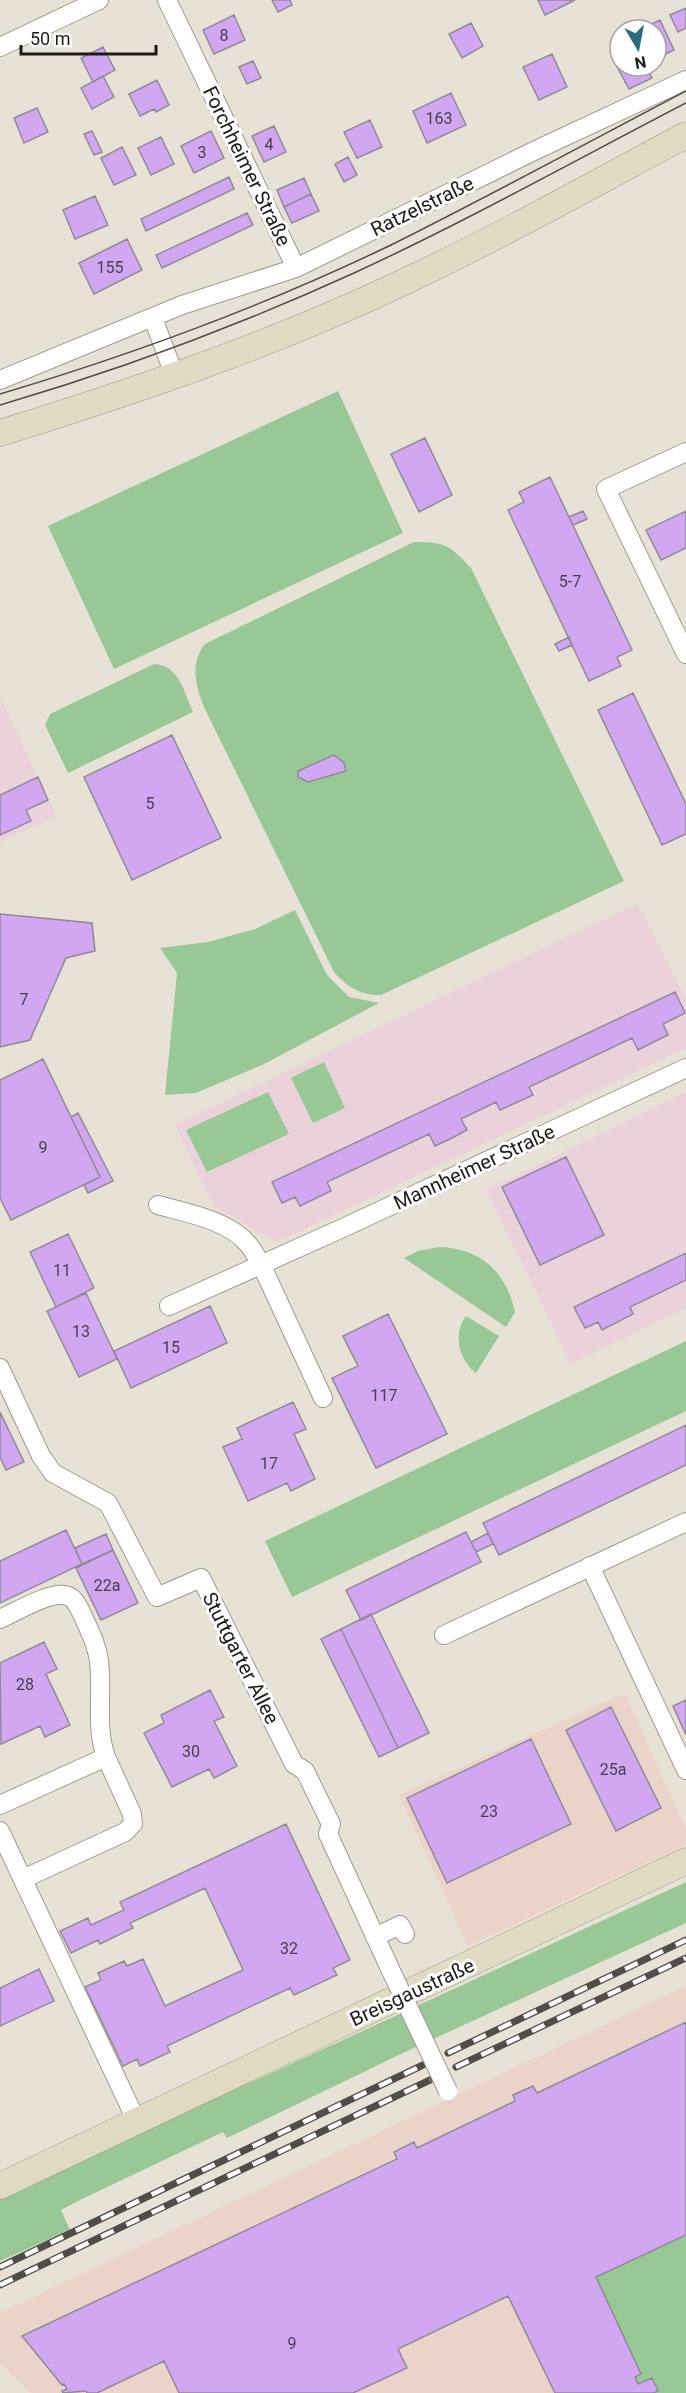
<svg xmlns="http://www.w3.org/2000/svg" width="686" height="2393" viewBox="0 0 686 2393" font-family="Roboto,sans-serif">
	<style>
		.commercial { fill: #ebd3ca }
		.education { fill: #ead1da }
		.green { fill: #98c895 }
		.building { fill: #d2a7f1; stroke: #918a96; stroke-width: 1.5 }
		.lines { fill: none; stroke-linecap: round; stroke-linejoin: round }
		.street-casing { stroke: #9e9a8d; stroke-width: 20 }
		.secondary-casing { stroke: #9e9a8d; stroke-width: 27 }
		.street { stroke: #fff; stroke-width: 18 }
		.secondary { stroke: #e1dac2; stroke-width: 26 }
		.tram { stroke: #4f4d46; stroke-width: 1.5 }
		.rail-casing { stroke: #4f4d46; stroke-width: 7 }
		.rail { stroke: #fff; stroke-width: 4.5; stroke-dasharray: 14; stroke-linecap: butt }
		.street-bridge-casing { stroke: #9e9a8d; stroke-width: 20; stroke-linecap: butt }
		.street-bridge { stroke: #fff; stroke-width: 18 }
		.labels { text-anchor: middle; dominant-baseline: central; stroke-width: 6; stroke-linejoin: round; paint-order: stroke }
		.number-label { font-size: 16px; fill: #4a3e4d }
		.street-label { font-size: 20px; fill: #1d1b16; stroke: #fff }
	</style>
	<rect width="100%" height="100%" fill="#e7e2d5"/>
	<path class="commercial" d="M625,1693L686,1830V1845L468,1946L399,1795Z
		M686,1986V2267L662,2393H31L0,2363V2313Z"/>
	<path class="education" d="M3,702L56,816L0,842V704Z
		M638,903L686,999V1048L277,1242L214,1207L175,1125Z
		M686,1092V1308L571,1364L486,1190Z"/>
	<path class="green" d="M338,391L403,533L114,669L48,526Z
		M414,542C446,542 449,545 471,568L624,881L381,995C361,995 348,988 334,972L205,709C196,688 189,664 205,644Z
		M154,664C179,665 184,692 193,712L68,773L45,725L50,714Z
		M295,910L327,975L349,997L379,1003L264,1064L196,1093L165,1095L177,973L160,948L208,942L255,929Z
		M324,1062L345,1108L313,1123L291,1078Z
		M268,1092L289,1134L207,1172L186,1130Z
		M439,1247C481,1248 506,1272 515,1312L506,1327L404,1258L418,1251Z
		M466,1316L499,1336L476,1373C458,1359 453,1334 466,1316Z
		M686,1341V1411L292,1597L265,1541Z
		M686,1882V1923L405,2052L227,2138L223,2132L82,2199L61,2210L70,2230L0,2261V2198Z
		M686,2235V2393H653L658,2391L651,2378L638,2384L635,2377L641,2374L596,2277Z"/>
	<path class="building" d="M272,0H290L292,5L278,12Z
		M538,0H575L545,15Z
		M686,8V28L678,32L670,15Z
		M234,15L245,40L214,54L203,30Z
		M660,20L674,50L656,59V30L641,29Z
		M471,23L483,46L462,58L449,34Z
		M103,47L115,70L93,82L81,58Z
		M552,54L567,87L539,100L523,67Z
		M620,58V66H646L652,78L629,89L614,61Z
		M253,61L261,78L247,84L239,67Z
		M103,76L114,97L92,109L81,88Z
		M157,80L169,105L156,112L154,109L140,116L129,94Z
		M451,93L466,125L427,143L413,111Z
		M37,108L48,132L24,143L14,118Z
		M370,120L382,147L357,158L344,132Z
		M274,126L286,152L264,162L252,136Z
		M92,131L102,152L94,155L84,134Z
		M211,131L224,158L194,173L181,146Z
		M161,137L174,164L151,175L138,148Z
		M122,147L136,175L114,185L101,158Z
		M348,157L357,175L344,182L335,164Z
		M229,177L234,189L146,231L141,219Z
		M304,178L311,194L284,207L277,190Z
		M311,194L319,211L292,223L284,207Z
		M95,196L108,225L75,239L63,210Z
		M247,213L253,225L162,268L156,255Z
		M127,239L142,270L94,294L79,263Z
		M425,438L452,495L419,512L391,454Z
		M550,477L632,650L617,657L621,666L589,681L508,510L524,502L519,492Z
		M583,511L587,519L573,525L569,517Z
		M686,511V548L661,560L646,530Z
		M569,637L572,645L559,651L555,644Z
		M633,693L686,804V834L662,845L598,710Z
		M172,735L221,838L132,880L84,777Z
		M334,755L344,763L346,771L308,782L298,777V771Z
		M38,777L48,800L26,810L31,821L0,835V795Z
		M0,914L92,923L95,951L66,958L30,1040L0,1047Z
		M675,992L685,1013L663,1024L668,1035L638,1050L632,1038L529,1087L533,1095L500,1110L496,1102L461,1119L467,1130L452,1138L435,1146L429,1134L327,1182L331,1191L300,1206L295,1197L282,1203L272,1182Z
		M43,1059L100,1177L11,1220L0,1198V1080Z
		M78,1113L113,1181L88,1193L84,1185L100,1177L71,1117Z
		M566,1157L604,1235L540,1265L502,1187Z
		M68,1234L94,1288L56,1307L30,1252Z
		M686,1253V1280L630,1307L633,1314L602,1330L598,1322L585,1328L574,1307Z
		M86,1293L117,1359L79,1377L47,1311Z
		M210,1306L227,1343L131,1388L114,1351Z
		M388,1314L447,1434L376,1468L332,1378L358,1366L343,1336Z
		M293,1402L306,1429L294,1434L315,1479L291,1491L287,1483L248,1501L223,1447L242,1439L237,1428Z
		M0,1412L24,1462L6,1470L0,1457Z
		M686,1425V1465L499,1555L483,1523Z
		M66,1530L82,1564L0,1603V1561Z
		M466,1532L481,1562L361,1620L346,1590Z
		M488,1533L493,1544L476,1552L471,1542Z
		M106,1534L113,1550L82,1564L75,1548Z
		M113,1550L138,1603L101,1620L76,1568Z
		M371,1614L429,1733L398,1748L341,1629Z
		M341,1629L398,1748L379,1757L321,1639Z
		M44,1642L57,1669L46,1674L70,1725L45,1737L40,1726L1,1744L0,1663Z
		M210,1690L224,1717L214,1721L237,1766L214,1778L209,1769L172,1787L144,1733L164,1723L161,1715Z
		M686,1700V1735L673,1706Z
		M611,1707L661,1808L616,1831L566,1730Z
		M531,1739L571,1824L447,1883L407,1798Z
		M286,1824L350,1960L333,1968L337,1975L294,1995L290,1988L167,2046L170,2052L140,2066L137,2059L123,2066L85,1987L101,1980L98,1973L124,1961L127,1966L143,1959L165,2006L243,1970L205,1888L130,1923L133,1928L100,1944L98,1940L71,1953L60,1931L88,1918L91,1925L124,1910L120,1902Z
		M39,1969L54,2001L0,2026V1988Z
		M686,2022V2235L596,2277L641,2374L635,2377L638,2384L652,2378L658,2391L653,2393H555L508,2296L398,2349L407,2368L353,2393H179L164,2361L97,2393H87L86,2391L63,2393L62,2391L67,2389L64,2384L62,2385L22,2336L397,2159L394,2152L414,2142L417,2148L515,2101L513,2095L533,2086L537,2093Z"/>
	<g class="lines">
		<defs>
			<path id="street" d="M167,0L296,268
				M0,47L99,0
				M153,318L175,377
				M0,380L182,305L296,268L536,150L686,80
				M686,452L606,489L686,654
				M158,1205C187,1213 228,1220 248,1244C253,1250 257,1258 261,1264L323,1398
				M169,1306L345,1227L686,1068
				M0,1368L41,1456L53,1473L108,1503L157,1597L201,1578L294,1764L305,1771L331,1824L328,1834L392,1973
				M590,1566L686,1770
				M0,1619C16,1612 47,1593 64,1595C74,1596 78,1606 82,1614C89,1630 97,1644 99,1661C103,1692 95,1727 106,1757
				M444,1635L686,1522
				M0,1805L106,1757L132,1814L133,1824L125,1832L23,1879
				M0,1831L137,2122
				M375,1937L400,1925L405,1934"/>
			<path id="secondary" d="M0,433C139,390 277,343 408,280C503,235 594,184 686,135
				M0,2186L686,1861"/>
		</defs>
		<use href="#street" class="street-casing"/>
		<use href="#secondary" class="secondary-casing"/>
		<use href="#street" class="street"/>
		<use href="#secondary" class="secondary"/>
		<path class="tram" d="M0,394C134,354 267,305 393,244C491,195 589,142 686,91
			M0,405C120,370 240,325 354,273C467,221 576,160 686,103"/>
		<defs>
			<path id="rail" d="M448,2053L686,1940
				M456,2067L686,1958
				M0,2267L423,2065
				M0,2285L430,2080"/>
		</defs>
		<use href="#rail" class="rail-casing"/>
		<use href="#rail" class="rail"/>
		<defs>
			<path id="street-bridge" d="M392,1973L448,2091"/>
		</defs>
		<use href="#street-bridge" class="street-bridge-casing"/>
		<use href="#street-bridge" class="street-bridge"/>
	</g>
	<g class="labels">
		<g class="number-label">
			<text x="224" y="35">8</text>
			<text x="439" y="118">163</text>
			<text x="269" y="144">4</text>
			<text x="202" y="152">3</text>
			<text x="110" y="267">155</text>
			<text x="570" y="581">5-7</text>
			<text x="150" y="803">5</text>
			<text x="24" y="999">7</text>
			<text x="43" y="1147">9</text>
			<text x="62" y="1270">11</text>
			<text x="81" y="1331">13</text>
			<text x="171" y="1347">15</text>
			<text x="384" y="1395">117</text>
			<text x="269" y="1463">17</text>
			<text x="107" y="1585">22a</text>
			<text x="25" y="1684">28</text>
			<text x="191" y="1751">30</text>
			<text x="613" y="1769">25a</text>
			<text x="489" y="1811">23</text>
			<text x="289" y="1948">32</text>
			<text x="292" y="2343">9</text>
		</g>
		<g class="street-label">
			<text transform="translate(247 166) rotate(64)">Forchheimer Straße</text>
			<text transform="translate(422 206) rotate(-26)">Ratzelstraße</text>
			<text transform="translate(474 1167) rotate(-25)">Mannheimer Straße</text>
			<text transform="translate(241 1658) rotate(63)">Stuttgarter Allee</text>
			<text transform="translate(412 1992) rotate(-25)">Breisgaustraße</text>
		</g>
	</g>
	<g transform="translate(638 48) rotate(170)"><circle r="28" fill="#ffffff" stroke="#a5a4a2" stroke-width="1.5"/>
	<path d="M0-4.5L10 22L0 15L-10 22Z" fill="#2b6a7f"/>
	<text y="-9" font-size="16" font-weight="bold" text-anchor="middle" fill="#1d1b16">N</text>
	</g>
	<path d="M21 45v9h135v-9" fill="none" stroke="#1d1b16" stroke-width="3"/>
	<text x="30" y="45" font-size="18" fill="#1d1b16" stroke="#ffffff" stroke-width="4.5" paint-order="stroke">50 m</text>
</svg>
